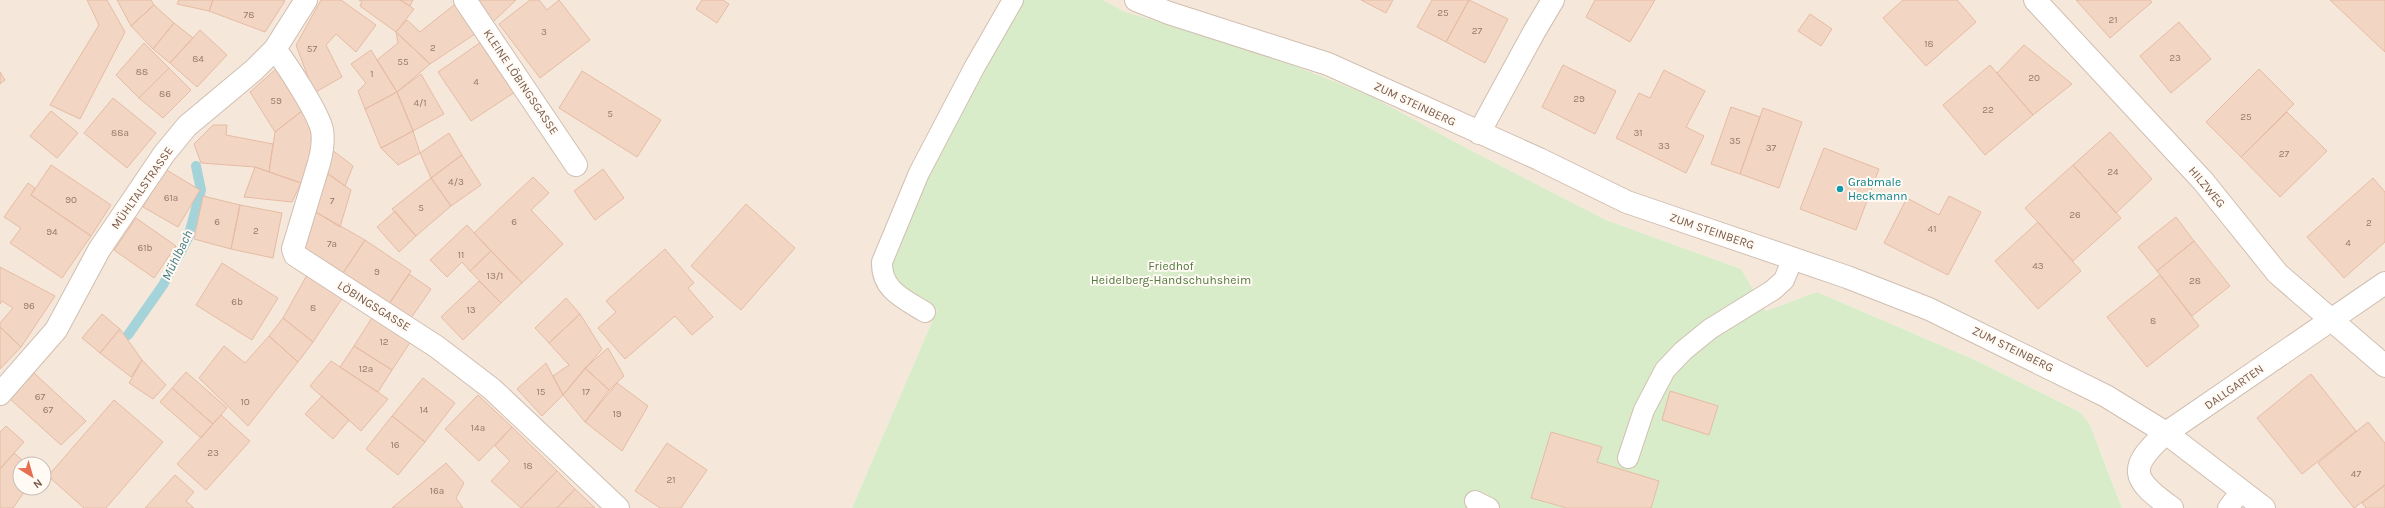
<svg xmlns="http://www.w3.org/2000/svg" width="2385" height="508" viewBox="0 0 2385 508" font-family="Karla,sans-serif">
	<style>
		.residential { fill: #f5e8da; fill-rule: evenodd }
		.green { fill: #d8ecc9 }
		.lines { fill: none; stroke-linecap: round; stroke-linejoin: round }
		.stream { stroke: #a5d3da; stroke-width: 10 }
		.building { fill: #f3d5c3; stroke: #e6bba3 }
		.service-casing { stroke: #d1beb0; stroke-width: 22 }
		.minor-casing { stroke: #d1beb0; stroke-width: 24 }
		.service { stroke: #fff; stroke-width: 20 }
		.minor { stroke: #fff; stroke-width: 22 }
		.culture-dot { fill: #0f9aa8; stroke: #fffaf3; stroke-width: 1.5 }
		.labels { text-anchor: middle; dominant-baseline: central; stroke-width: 4; stroke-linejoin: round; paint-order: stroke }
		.number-label { font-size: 10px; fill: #987a6a }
		.street-label { font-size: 12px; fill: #7a5c4d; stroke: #fffaf3 }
		.culture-label { font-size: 12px; fill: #0d838f; stroke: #fffaf3; text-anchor: start }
		.park-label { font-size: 12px; fill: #537a41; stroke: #fffaf3 }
		.water-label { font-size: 13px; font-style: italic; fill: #437c86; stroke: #fffaf3 }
	</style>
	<rect width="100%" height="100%" fill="#fdf6ec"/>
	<path class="residential" d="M0,0H1022L910,294L937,310L852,508H0ZM20,464H44V488H20Z
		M1103,0H2385V508H2122L2100,450L2080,412L1975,360L1817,292L1766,311L1741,269L1606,220L1468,149L1371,96L1275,58L1123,11Z"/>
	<path class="green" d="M1022,0H1103L1123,11L1275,58L1371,96L1468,149L1606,220L1741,269L1766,311L1817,292L1975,360L2080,412L2090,425L2122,508H852L937,310L910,294L895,281L890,259L930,168Z"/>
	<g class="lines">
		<path class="stream" d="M128,335L163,285L188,238L201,190L196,166"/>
	</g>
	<path class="building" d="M87,0H107L125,32L80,119L50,105L99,25Z
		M117,0H151L154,5L131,26Z
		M179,0H213L209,11L177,4Z
		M213,0H282L285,1L265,32L209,11Z
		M321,0H341L376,25L356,52L336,34L326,45L342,77L314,93L296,45Z
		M359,0H400L414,9L396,32L360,6L362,1Z
		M400,0H413L410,6Z
		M476,0H516L493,22Z
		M530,0H539L547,10L559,0L590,40L540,78L499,24Z
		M702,0H723L729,4L717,23L696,9Z
		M1361,0H1393L1386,13Z
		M1432,0H1469L1446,42L1417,27Z
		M1469,0L1508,19L1485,63L1446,42Z
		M1595,0H1655L1630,42L1586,17Z
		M1903,0H1957L1976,22L1926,66L1883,18Z
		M2076,0H2150L2152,2L2110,38Z
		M2330,0H2385V52Z
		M459,1L478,32L430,64L396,32L407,20L420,32Z
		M154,5L174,23L153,49L131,26Z
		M1810,14L1832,29L1821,46L1798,31Z
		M2179,22L2211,59L2171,93L2140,56Z
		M174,23L193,38L170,63L153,49Z
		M200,30L227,55L197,87L170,63Z
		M396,32L430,64L397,92L377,60L398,43Z
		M481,42L515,92L471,121L438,72Z
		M144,43L169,68L139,98L116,75Z
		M2024,45L2072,84L2033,115L1997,73Z
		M371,50L397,92L365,109L358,91L366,83L351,64Z
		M1563,65L1616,91L1595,134L1542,107Z
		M1990,65L2033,115L1985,155L1943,105Z
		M169,68L191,90L163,118L139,98Z
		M276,69L302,111L275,132L250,92Z
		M2259,69L2294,104L2241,157L2206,122Z
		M1664,70L1705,91L1686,127L1704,136L1686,173L1616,138L1639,93L1650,98Z
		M582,71L661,120L637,157L559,108Z
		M0,72L5,80L0,84Z
		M421,74L444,114L413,131L397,92Z
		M397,92L413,131L381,148L365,109Z
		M113,98L156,133L127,168L84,133Z
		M1731,107L1760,117L1740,174L1711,164Z
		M1763,108L1802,122L1779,188L1740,174Z
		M51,111L78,133L57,158L30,136Z
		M302,111L313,134L311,156L301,183L269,172L275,132Z
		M2287,112L2327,151L2280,197L2241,157Z
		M213,125H227L226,135L273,144L269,172L255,167L201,163L194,144Z
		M413,131L420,153L398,165L381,148Z
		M2110,132L2152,179L2116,213L2073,165Z
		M449,133L462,155L431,178L420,153Z
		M1824,148L1879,169L1856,230L1800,209Z
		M331,149L353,166L345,186L324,171Z
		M462,155L481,185L451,206L431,178Z
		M51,165L111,205L91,236L31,195Z
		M2073,165L2121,218L2073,261L2025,208Z
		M255,167L301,183L292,202L244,197Z
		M165,169L200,190L178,227L143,207Z
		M603,169L624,198L595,220L574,191Z
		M324,171L351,190L340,227L314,211Z
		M533,177L549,193L531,210L563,244L522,283L474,233Z
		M431,178L451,206L416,236L392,209Z
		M2373,178L2385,192V242L2344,278L2307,237Z
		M28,183L35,188L31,195L91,236L62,278L10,243L21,228L4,217Z
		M203,196L240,205L231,249L194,239Z
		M1949,196L1981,212L1948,275L1884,243L1907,198L1939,215Z
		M746,204L795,248L741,310L691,266Z
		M240,205L282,213L273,258L231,249Z
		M314,211L365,240L343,273L300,248Z
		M395,211L416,236L399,252L377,227Z
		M2176,217L2194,241L2157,271L2138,247Z
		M136,218L176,246L154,278L114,250Z
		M2038,222L2081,271L2038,309L1995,261Z
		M467,225L491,251L470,271L462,262L447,277L430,260Z
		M365,240L411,271L389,304L343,273Z
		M2194,241L2230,286L2192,316L2157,271Z
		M665,249L694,283L688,288L713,317L692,335L675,316L625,359L598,328L616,312L606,301Z
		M491,251L522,283L501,303L470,271Z
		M222,263L278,298L252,340L196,305Z
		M0,267L55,296L21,347L0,327V323L13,308L2,301L0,304Z
		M409,274L431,289L411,318L389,304Z
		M307,275L343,297L313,342L283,318Z
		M2160,275L2199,326L2147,367L2107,317Z
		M479,281L501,303L463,340L441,317Z
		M566,298L580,314L549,343L535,328Z
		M375,313L413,338L392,370L354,346Z
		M102,314L120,329L100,353L82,338Z
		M580,314L602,349L563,395L553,376L569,365L549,343Z
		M283,318L313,342L298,362L269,336Z
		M0,327L21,347L0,369Z
		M120,329L142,360L131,377L100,353Z
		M269,336L298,362L248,426L199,378L224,346L245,363Z
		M354,346L392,370L378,392L340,367Z
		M608,348L624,376L609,390L585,368Z
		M142,360L166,385L153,399L129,383Z
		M331,361L388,399L361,431L310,386Z
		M546,363L563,395L542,416L517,389Z
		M585,368L609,390L585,422L563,395Z
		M186,372L227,408L213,424L172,388Z
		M34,373L86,421L61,445L10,399Z
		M2311,374L2356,431L2302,474L2257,418Z
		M423,378L455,403L425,442L392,416Z
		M617,383L648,406L622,451L585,422Z
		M172,388L213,424L201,438L160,402Z
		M1670,391L1718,406L1709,435L1662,420Z
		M478,395L512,427L479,461L445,429Z
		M322,396L349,420L333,439L305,414Z
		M114,400L163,442L106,508H84L48,476Z
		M221,415L250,441L206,490L177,464Z
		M392,416L425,442L398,475L366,449Z
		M2368,422L2385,443V485L2354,508L2318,463Z
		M6,426L24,442L0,469V432Z
		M512,427L557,471L521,508L491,481L510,461L495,446Z
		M1551,432L1602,447L1597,462L1659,481L1651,508H1567L1531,498Z
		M667,443L707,470L681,508H660L635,491Z
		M14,453L27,464H20V488H27L13,508H0V469Z
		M446,463L464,483L456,498L463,508H392Z
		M557,471L575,489L557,508H521Z
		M175,475L194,492L186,501L194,508H145Z
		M2385,485V508H2366L2362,503Z
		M575,489L595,508H557Z"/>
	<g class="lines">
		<defs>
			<path id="service" d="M925,312C904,299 881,290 882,262L919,173L974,68L1013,0
				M1628,458L1644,410L1665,370L1683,351L1710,329L1773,290L1784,280L1793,258
				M1475,501L1489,508
				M2228,508L2240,492"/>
			<path id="minor" d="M465,0L576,165
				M1136,0L1169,13L1328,64L1539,159L1627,202L1847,277L1929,309L2106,396L2166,433L2264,508
				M2035,0L2203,181L2278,274L2385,366
				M275,49C287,65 318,112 322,130C324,141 322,152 319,163L293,249L295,255L437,347L492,389L618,508
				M1479,133L1534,32L1553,0
				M0,394L56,330L99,250L164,154L187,126L254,70L275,49L306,0
				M2172,508C2131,479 2127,468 2166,433L2385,283"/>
		</defs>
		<use href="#service" class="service-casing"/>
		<use href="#minor" class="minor-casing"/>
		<use href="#service" class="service"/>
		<use href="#minor" class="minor"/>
	</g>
	<circle class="culture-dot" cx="1840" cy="189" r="4"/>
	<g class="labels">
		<g class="number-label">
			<text x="1443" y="13">25</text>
			<text x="249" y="15">78</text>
			<text x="2113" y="20">21</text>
			<text x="1477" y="31">27</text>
			<text x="544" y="32">3</text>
			<text x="1929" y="44">18</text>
			<text x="433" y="48">2</text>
			<text x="312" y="49">57</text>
			<text x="2175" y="58">23</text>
			<text x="198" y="59">84</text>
			<text x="403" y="62">55</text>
			<text x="142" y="72">88</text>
			<text x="372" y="74">1</text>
			<text x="2034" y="78">20</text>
			<text x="476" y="82">4</text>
			<text x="165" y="94">86</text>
			<text x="1579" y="99">29</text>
			<text x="276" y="101">59</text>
			<text x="420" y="103">4/1</text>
			<text x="1988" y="110">22</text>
			<text x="610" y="114">5</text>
			<text x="2246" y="117">25</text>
			<text x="120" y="133">88a</text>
			<text x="1638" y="133">31</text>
			<text x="1735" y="141">35</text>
			<text x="1664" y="146">33</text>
			<text x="1771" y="148">37</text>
			<text x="2284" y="154">27</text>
			<text x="2113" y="172">24</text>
			<text x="456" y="182">4/3</text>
			<text x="171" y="198">61a</text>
			<text x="71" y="200">90</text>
			<text x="332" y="201">7</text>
			<text x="421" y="208">5</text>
			<text x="2075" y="215">26</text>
			<text x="217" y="222">6</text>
			<text x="514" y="222">6</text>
			<text x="2369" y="223">2</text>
			<text x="1932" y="229">41</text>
			<text x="256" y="231">2</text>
			<text x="52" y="232">94</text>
			<text x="2348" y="243">4</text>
			<text x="332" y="244">7a</text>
			<text x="145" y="248">61b</text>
			<text x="461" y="255">11</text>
			<text x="2038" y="266">43</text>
			<text x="377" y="272">9</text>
			<text x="495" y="276">13/1</text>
			<text x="2195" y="281">28</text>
			<text x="237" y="302">6b</text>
			<text x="29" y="306">96</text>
			<text x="313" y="308">8</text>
			<text x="471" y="310">13</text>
			<text x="2153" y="321">8</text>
			<text x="384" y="342">12</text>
			<text x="366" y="369">12a</text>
			<text x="541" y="392">15</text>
			<text x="586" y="392">17</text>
			<text x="40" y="397">67</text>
			<text x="245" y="402">10</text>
			<text x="48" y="410">67</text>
			<text x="424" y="410">14</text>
			<text x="617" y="414">19</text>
			<text x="478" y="428">14a</text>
			<text x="395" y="445">16</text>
			<text x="213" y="453">23</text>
			<text x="528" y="466">18</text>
			<text x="2356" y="474">47</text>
			<text x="671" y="480">21</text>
			<text x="437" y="491">16a</text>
		</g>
		<g class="street-label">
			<text transform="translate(521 82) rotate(56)">KLEINE LÖBINGSGASSE</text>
			<text transform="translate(1415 104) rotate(25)">ZUM STEINBERG</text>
			<text transform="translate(2207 187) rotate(50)">HILZWEG</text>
			<text transform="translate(142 188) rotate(-55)">MÜHLTALSTRASSE</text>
			<text transform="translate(1712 231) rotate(19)">ZUM STEINBERG</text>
			<text transform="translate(374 306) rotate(32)">LÖBINGSGASSE</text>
			<text transform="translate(2013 349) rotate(26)">ZUM STEINBERG</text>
			<text transform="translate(2234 387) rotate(-35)">DALLGARTEN</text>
		</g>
		<g class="culture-label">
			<text x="1848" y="182">Grabmale<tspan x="1848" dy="14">Heckmann</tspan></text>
		</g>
		<g class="park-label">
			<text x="1171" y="266">Friedhof<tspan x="1171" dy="14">Heidelberg-Handschuhsheim</tspan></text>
		</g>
		<g class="water-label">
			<text transform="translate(177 255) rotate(-64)">Mühlbach</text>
		</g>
	</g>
	<g transform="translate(32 476) rotate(143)"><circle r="19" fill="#fffaf3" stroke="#cabbb1"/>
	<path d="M0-3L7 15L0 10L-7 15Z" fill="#e76f51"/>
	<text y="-6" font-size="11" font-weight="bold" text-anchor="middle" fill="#7a5c4d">N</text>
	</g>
</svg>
